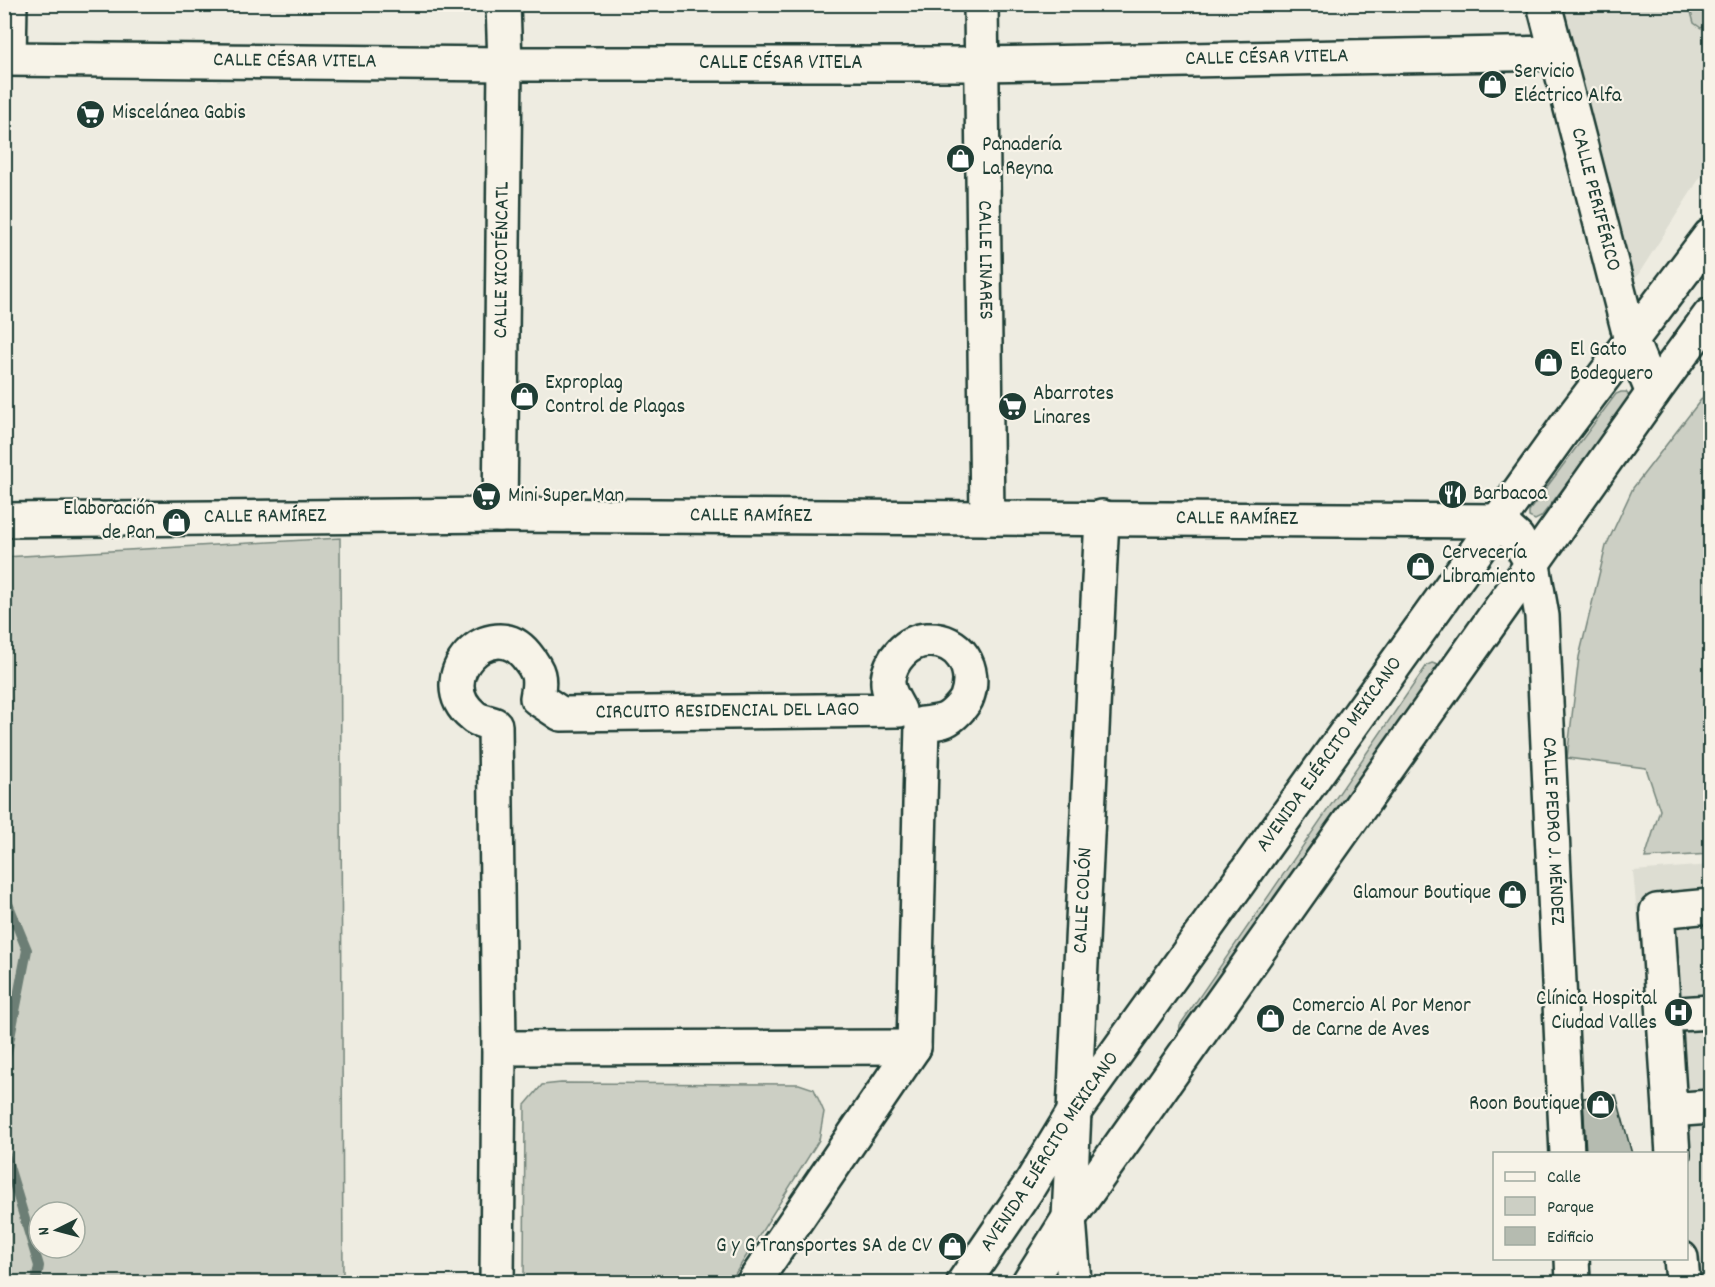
<svg xmlns="http://www.w3.org/2000/svg" width="1715" height="1287" viewBox="0 0 1715 1287" font-family="Dekko,sans-serif">
	<style>
		.built { fill: #ddddd2 }
		.green { fill: #cccfc4; stroke: #76867c; stroke-width: 1.5; fill-rule: evenodd }
		.lines { fill: none; stroke-linecap: round; stroke-linejoin: round }
		.stream { stroke: #6c7e74; stroke-width: 10 }
		.building { fill: #b5bbb0; stroke: #1f3d34; stroke-width: 1.5 }
		.minor-casing { stroke: #1f3d34; stroke-width: 38 }
		.tertiary-casing { stroke: #1f3d34; stroke-width: 38 }
		.secondary-casing { stroke: #1f3d34; stroke-width: 38 }
		.minor { stroke: #f7f3e8; stroke-width: 33 }
		.tertiary { stroke: #f7f3e8; stroke-width: 33 }
		.secondary { stroke: #f7f3e8; stroke-width: 33 }
		.labels { text-anchor: middle; dominant-baseline: central; stroke-width: 4.5; stroke-linejoin: round; paint-order: stroke }
		.street-label { font-size: 21px; fill: #1f3d34; stroke: #f7f3e8 }
		.poi-label { font-size: 21px; fill: #1f3d34; stroke: #f7f3e8; text-anchor: start }
	</style>
	<rect width="100%" height="100%" fill="#eeece1"/>
	<filter id="ink" filterUnits="userSpaceOnUse"><feTurbulence type="fractalNoise" baseFrequency=".0167" numOctaves="2"/><feDisplacementMap in="SourceGraphic" scale="12" xChannelSelector="R" yChannelSelector="G"/><feConvolveMatrix kernelMatrix="1 2 1 2 8 2 1 2 1" color-interpolation-filters="sRGB"/></filter>
	<g filter="url(#ink)">
		<path class="built" d="M1562,5H1710V162L1629,289Z
			M1710,865V1282H1669L1686,1258V1154L1658,1153L1633,871Z"/>
		<path class="green" d="M1689,5H1710V24L1701,28L1694,23Z
			M1710,388V854L1645,858L1660,810L1646,768L1567,758L1579,657L1606,546L1633,488Z
			M1621,392H1626L1630,397L1629,403L1541,517L1535,520L1529,517V511L1616,394Z
			M340,538L343,1282H5V557ZM39,1212H75V1248H39Z
			M1432,663L1438,665L1440,670L1186,1036L1179,1032L1180,1025L1427,665Z
			M561,1083L799,1084L814,1089L824,1112L819,1140L730,1282H524L525,1105L542,1085Z"/>
		<g class="lines">
			<path class="stream" d="M4,894L27,950L4,1068
				M4,1150L39,1266L36,1282"/>
		</g>
		<path class="building" d="M1616,1095L1632,1154H1586L1583,1098Z"/>
		<g class="lines">
			<defs>
				<g id="minor">
					<path id="s1" d="M981,4L987,518"/>
					<path id="s2" d="M4,59L505,64H980L1557,53"/>
					<path d="M9,59L10,4"/>
					<path id="s3" d="M500,515L505,64L503,4"/>
					<path id="s4" d="M4,520L500,515L1498,521L1517,538L1533,565L1542,616L1567,1154"/>
					<path d="M1664,1015L1710,1012"/>
					<path d="M499,1048L914,1047"/>
					<path d="M1670,1110L1710,1107"/>
					<path d="M1673,1154L1657,911L1710,906"/>
					<path d="M1572,1258L1573,1282"/>
					<path d="M1681,1258L1683,1282"/>
					<path id="s5" d="M497,1282L499,1048L495,725C488,722 478,721 473,716C427,679 491,612 526,655C539,671 541,677 537,698L561,714L899,710C894,701 887,690 888,680C890,660 907,641 927,640C960,638 977,669 967,697C965,704 952,717 945,720C938,723 929,723 922,724L914,1047L754,1282"/>
					<path id="s6" d="M1074,1282L1069,1218L1102,517"/>
				</g>
				<g id="tertiary">
					<path id="s7" d="M1544,4L1631,340L1653,393"/>
				</g>
				<g id="secondary">
					<path id="s8" d="M964,1282L1028,1188L1074,1112L1564,429L1710,236"/>
					<path d="M1029,1282L1069,1218L1653,393L1710,315"/>
				</g>
			</defs>
			<use href="#minor" class="minor-casing"/>
			<use href="#tertiary" class="tertiary-casing"/>
			<use href="#secondary" class="secondary-casing"/>
			<use href="#minor" class="minor"/>
			<use href="#tertiary" class="tertiary"/>
			<use href="#secondary" class="secondary"/>
		</g>
	</g>
	<defs>
		<symbol id="shop-disc" viewBox="-11 -11 22 22"><circle r="9.5" fill="#1f3d34" stroke="#f7f3e8"/><path d="M-5-2.5h2.3a2.7 3.5 0 0 1 5.4 0H5L5.5 6h-11ZM-1.5-2.5h3a1.5 2.3 0 0 0-3 0Z" fill="#fff"/></symbol>
		<symbol id="supermarket-disc" viewBox="-11 -11 22 22"><circle r="9.5" fill="#1f3d34" stroke="#f7f3e8"/><path d="M-6-5.5h2.5l.6 2H6L4.5 2H-2.5L-4.4-4H-6ZM-1.5 3.2a1.3 1.3 0 1 0 .1 0ZM3 3.2a1.3 1.3 0 1 0 .1 0Z" fill="#fff"/></symbol>
		<symbol id="restaurant-disc" viewBox="-11 -11 22 22"><circle r="9.5" fill="#1f3d34" stroke="#f7f3e8"/><path d="M-5-6h1v4h1v-4h1v4h1v-4h1v5L-1.5 .5V6h-2V.5L-5-1ZM5-6V6H3V1.5H1.5Q1.5-4 5-6Z" fill="#fff"/></symbol>
		<symbol id="hospital-disc" viewBox="-11 -11 22 22"><circle r="9.5" fill="#1f3d34" stroke="#f7f3e8"/><path d="M-5-5h3v3.5h4V-5h3V5h-3V1.5h-4V5h-3Z" fill="#fff"/></symbol>
	</defs>
	<g fill-rule="evenodd">
		<use href="#shop-disc" x="1476" y="68" width="33" height="33"/>
		<use href="#supermarket-disc" x="74" y="98" width="33" height="33"/>
		<use href="#shop-disc" x="944" y="142" width="33" height="33"/>
		<use href="#shop-disc" x="1532" y="346" width="33" height="33"/>
		<use href="#shop-disc" x="508" y="380" width="33" height="33"/>
		<use href="#supermarket-disc" x="996" y="390" width="33" height="33"/>
		<use href="#restaurant-disc" x="1436" y="478" width="33" height="33"/>
		<use href="#supermarket-disc" x="470" y="480" width="33" height="33"/>
		<use href="#shop-disc" x="160" y="506" width="33" height="33"/>
		<use href="#shop-disc" x="1404" y="550" width="33" height="33"/>
		<use href="#shop-disc" x="1496" y="878" width="33" height="33"/>
		<use href="#hospital-disc" x="1662" y="996" width="33" height="33"/>
		<use href="#shop-disc" x="1254" y="1002" width="33" height="33"/>
		<use href="#shop-disc" x="1584" y="1088" width="33" height="33"/>
		<use href="#shop-disc" x="936" y="1230" width="33" height="33"/>
	</g>
	<g class="labels">
		<g class="street-label">
			<text stroke="none"><textPath href="#s2" startOffset="1263">CALLE CÉSAR VITELA</textPath></text>
			<text stroke="none"><textPath href="#s2" startOffset="291">CALLE CÉSAR VITELA</textPath></text>
			<text stroke="none"><textPath href="#s2" startOffset="777">CALLE CÉSAR VITELA</textPath></text>
			<text stroke="none"><textPath href="#s7" startOffset="202">CALLE PERIFÉRICO</textPath></text>
			<text stroke="none"><textPath href="#s3" startOffset="255">CALLE XICOTÉNCATL</textPath></text>
			<text stroke="none"><textPath href="#s1" startOffset="256">CALLE LINARES</textPath></text>
			<text stroke="none"><textPath href="#s4" startOffset="747">CALLE RAMÍREZ</textPath></text>
			<text stroke="none"><textPath href="#s4" startOffset="261">CALLE RAMÍREZ</textPath></text>
			<text stroke="none"><textPath href="#s4" startOffset="1233">CALLE RAMÍREZ</textPath></text>
			<text stroke="none"><textPath href="#s5" startOffset="957">CIRCUITO RESIDENCIAL DEL LAGO</textPath></text>
			<text stroke="none"><textPath href="#s8" startOffset="642">AVENIDA EJÉRCITO MEXICANO</textPath></text>
			<text stroke="none"><textPath href="#s4" startOffset="1818">CALLE PEDRO J. MÉNDEZ</textPath></text>
			<text stroke="none"><textPath href="#s6" startOffset="382">CALLE COLÓN</textPath></text>
			<text stroke="none"><textPath href="#s8" startOffset="156">AVENIDA EJÉRCITO MEXICANO</textPath></text>
		</g>
		<g class="poi-label">
			<text x="1514" y="73">Servicio<tspan x="1514" dy="24">Eléctrico Alfa</tspan></text>
			<text x="112" y="114">Miscelánea Gabis</text>
			<text x="982" y="146">Panadería<tspan x="982" dy="24">La Reyna</tspan></text>
			<text x="1570" y="351">El Gato<tspan x="1570" dy="24">Bodeguero</tspan></text>
			<text x="545" y="384">Exproplag<tspan x="545" dy="24">Control de Plagas</tspan></text>
			<text x="1033" y="395">Abarrotes<tspan x="1033" dy="24">Linares</tspan></text>
			<text x="1473" y="495">Barbacoa</text>
			<text x="508" y="497">Mini Super Man</text>
			<text x="155" y="510" text-anchor="end">Elaboración<tspan x="155" dy="24">de Pan</tspan></text>
			<text x="1442" y="554">Cervecería<tspan x="1442" dy="24">Libramiento</tspan></text>
			<text x="1491" y="894" text-anchor="end">Glamour Boutique</text>
			<text x="1657" y="1000" text-anchor="end">Clínica Hospital<tspan x="1657" dy="24">Ciudad Valles</tspan></text>
			<text x="1292" y="1007">Comercio Al Por Menor<tspan x="1292" dy="24">de Carne de Aves</tspan></text>
			<text x="1580" y="1105" text-anchor="end">Roon Boutique</text>
			<text x="932" y="1247" text-anchor="end">G y G Transportes SA de CV</text>
		</g>
	</g>
	<rect width="1715" height="1287" fill="none" stroke="#f7f3e8" stroke-width="24"/>
	<rect x="12" y="12" width="1691" height="1263" fill="none" stroke="#1f3d34" stroke-width="2" filter="url(#ink)"/>
	<rect x="1493" y="1152" width="195" height="108" fill="#f7f3e8" stroke="#a1aaa0" stroke-width="1.5"/>
	<rect x="1505" y="1172" width="30" height="9" fill="#f7f3e8" stroke="#a1aaa0" stroke-width="1.5"/>
	<text x="1547" y="1182" font-size="18" fill="#1f3d34">Calle</text>
	<rect x="1505" y="1197" width="30" height="18" fill="#cccfc4" stroke="#a1aaa0" stroke-width="1.5"/>
	<text x="1547" y="1212" font-size="18" fill="#1f3d34">Parque</text>
	<rect x="1505" y="1227" width="30" height="18" fill="#b5bbb0" stroke="#a1aaa0" stroke-width="1.5"/>
	<text x="1547" y="1242" font-size="18" fill="#1f3d34">Edificio</text>
	<g transform="translate(57 1230) rotate(264)"><circle r="28" fill="#f7f3e8" stroke="#a1aaa0" stroke-width="1.5"/>
	<path d="M0-4.5L10 22L0 15L-10 22Z" fill="#1f3d34"/>
	<text y="-9" font-size="16" font-weight="bold" text-anchor="middle" fill="#1f3d34">N</text>
	</g>
</svg>
